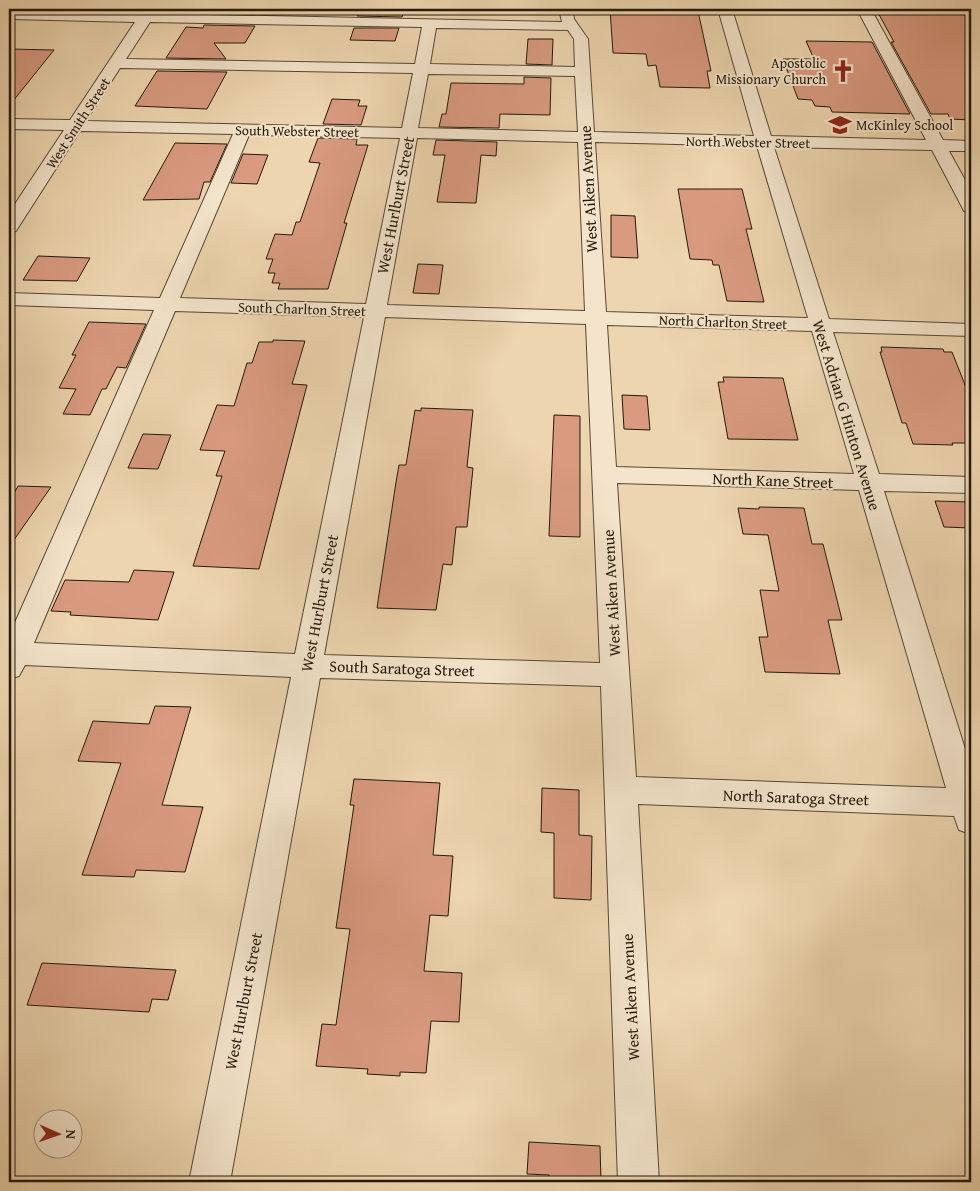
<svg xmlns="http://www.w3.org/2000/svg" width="980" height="1191" viewBox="0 0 980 1191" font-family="'Gentium Book Plus',serif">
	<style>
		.building { fill: #d99a80; stroke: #23190c }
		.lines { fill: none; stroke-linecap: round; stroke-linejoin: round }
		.minor-casing { stroke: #564835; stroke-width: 2 }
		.minor { fill: #f3e4cb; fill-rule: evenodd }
		.labels { text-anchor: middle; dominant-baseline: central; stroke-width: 4; stroke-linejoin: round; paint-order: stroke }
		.far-poi-label { font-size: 14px; fill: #23190c; stroke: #f3e4cb; text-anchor: end }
		.far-street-label { font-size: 14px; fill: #23190c; stroke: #f3e4cb }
		.street-label { font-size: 16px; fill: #23190c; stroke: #f3e4cb }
	</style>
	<rect width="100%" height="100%" fill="#edd5af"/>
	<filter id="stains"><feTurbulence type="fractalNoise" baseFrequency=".004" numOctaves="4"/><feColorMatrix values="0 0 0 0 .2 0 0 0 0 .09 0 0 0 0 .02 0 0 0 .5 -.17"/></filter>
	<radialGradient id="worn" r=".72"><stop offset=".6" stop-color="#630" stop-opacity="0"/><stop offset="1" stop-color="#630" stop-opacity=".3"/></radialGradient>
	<path class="building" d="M213,9H265L262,14L211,13Z
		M360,9H405L402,17L357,16Z
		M610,9L698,11L711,71H707L710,88L660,87L656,65L648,66L646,54L613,53Z
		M876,9H971V120L950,119L948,114H931L891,42H894Z
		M204,25L255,26L245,43H214L226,59L166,58L186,27L203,28Z
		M354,28H399L395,41L350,40Z
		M528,39H553L552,65L526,64Z
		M806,41L872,42L910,114L832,112L830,107L815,106L812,100L798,99L783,59H814Z
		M9,49L54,50L9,106Z
		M157,71L227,72L207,109L135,106Z
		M524,77L551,78L550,115L500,114L499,128L439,127L442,114H446L451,83L524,84Z
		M332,99L360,100L358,106H367L361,125L323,124Z
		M318,138L357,139L356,145H368L344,223H347L328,289H278L280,283H272L275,273H268L273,259H266L275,234L292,235L296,222H300L320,163L309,162Z
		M436,140L497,142L496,156L481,155L476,203L437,202L445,155H433Z
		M175,143L227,144L210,182H204L199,199L143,200Z
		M243,154L268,155L257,184L231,183Z
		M678,189H742L752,229H746L764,302L727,301L719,265H713L712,260L690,259Z
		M611,215L635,216L638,258L611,257Z
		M38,256L90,258L77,281L23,280Z
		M418,264L443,265L439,294L413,293Z
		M89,322L146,324L126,368L117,367L106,389H102L90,415L63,414L76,389L59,388L76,355H72Z
		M273,340L305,341L292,384L307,385L259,569L193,566L222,476H216L225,451L200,450L217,405L234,406L247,363H252L259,342H273Z
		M881,347L943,349L944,352H952L971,400V443H952L953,445L913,444L906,423H902L880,352H882Z
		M723,377L783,378L798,440L728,439L718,382H724Z
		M622,395L647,396L650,430L624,429Z
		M421,408L473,410L467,467L473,468L467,527H456L452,565L443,564L436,610L377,608L396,482L399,465H406L415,410L421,411Z
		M554,415L580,416V537L549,536Z
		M143,434L171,435L158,469L128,468Z
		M18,486L51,487L9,547V503Z
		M935,501L971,502V528L944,527Z
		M759,507L804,508L812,544H823L842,620H828L840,674L765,672L759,637H768L760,590L779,591L768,535L743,534L738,508L759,509Z
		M134,570L174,572L158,620L70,615L71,612L51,611L65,580L129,582Z
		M155,706L191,707L162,805L203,807L185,872L136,870L134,877L82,875L121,763L78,761L93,721L149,724Z
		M354,779L440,783L433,855L453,856L448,916L430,915L424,971L462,973L459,1022L431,1021L426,1073L400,1072V1076L367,1074L368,1069L316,1066L322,1024L336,1025L350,929L336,928L354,805H350Z
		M542,788L579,790V835L592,836L591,900L554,898V833L541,832Z
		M42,963L176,970L168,1000L152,999L149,1012L27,1005Z
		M529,1142L600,1146L601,1182H549V1175L527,1174Z"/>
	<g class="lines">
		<defs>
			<path id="minor" d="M559,9H573L574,19L588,39L594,132L754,136L718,9H732L771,136L926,140L857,9H871L943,140L971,141V151H949L971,191V213L964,211L962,207L932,150L774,147L829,319L971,324V336L833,332L879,474L971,477V493L884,491L971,768V834L959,830L954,816L638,804L659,1182H618L601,686L320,678L230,1182H189L291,677L25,665L19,676L9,679V636L154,310L9,305V293L160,298L233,134L80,131L16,231L9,233V213L64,130L9,129V119L70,120L135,22L9,19V11L562,22ZM150,22L422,27L415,64L126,59ZM436,28L568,30L574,39L575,67L430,64ZM120,68L413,73L402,128L86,121ZM428,74L575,76L578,132L418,128ZM249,135L400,138L366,304L180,298ZM417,138L578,142L585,311L387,305ZM595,142L757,146L808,318L606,312ZM175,311L364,317L295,654L34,643ZM385,317L586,324L600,663L324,655ZM607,325L812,331L854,474L616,467ZM617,483L859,490L946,788L636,777Z"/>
		</defs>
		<use href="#minor" class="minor-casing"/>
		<use href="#minor" class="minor"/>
	</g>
	<defs>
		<symbol id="church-bare" viewBox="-9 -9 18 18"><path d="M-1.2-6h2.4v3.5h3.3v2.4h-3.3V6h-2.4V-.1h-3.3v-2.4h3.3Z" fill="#8f2418" stroke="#f3e4cb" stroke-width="2.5" paint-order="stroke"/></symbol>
		<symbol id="school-bare" viewBox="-9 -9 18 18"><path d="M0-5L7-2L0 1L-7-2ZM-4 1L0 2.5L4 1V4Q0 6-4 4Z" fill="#8f2418" stroke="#f3e4cb" stroke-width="2.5" paint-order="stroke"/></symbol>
	</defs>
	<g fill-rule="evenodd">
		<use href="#church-bare" x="827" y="55" width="32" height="32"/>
		<use href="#school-bare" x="824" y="109" width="32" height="32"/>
	</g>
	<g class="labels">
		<g class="far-poi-label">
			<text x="826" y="63">Apostolic<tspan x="826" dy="16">Missionary Church</tspan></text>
			<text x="856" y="125" text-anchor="start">McKinley School</text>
		</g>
		<g class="far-street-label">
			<text transform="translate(78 123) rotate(-57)">West Smith Street</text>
			<text transform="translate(297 131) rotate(1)">South Webster Street</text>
			<text transform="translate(748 142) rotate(1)">North Webster Street</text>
			<text transform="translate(302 309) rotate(2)">South Charlton Street</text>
			<text transform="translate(723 322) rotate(2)">North Charlton Street</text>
		</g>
		<g class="street-label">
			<text transform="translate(588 189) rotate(-93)">West Aiken Avenue</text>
			<text transform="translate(395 205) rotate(-79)">West Hurlburt Street</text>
			<text transform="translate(847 415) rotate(73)">West Adrian G Hinton Avenue</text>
			<text transform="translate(773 480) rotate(2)">North Kane Street</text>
			<text transform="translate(611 593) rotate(-93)">West Aiken Avenue</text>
			<text transform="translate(319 603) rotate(-79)">West Hurlburt Street</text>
			<text transform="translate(402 668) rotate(2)">South Saratoga Street</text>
			<text transform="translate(796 797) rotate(2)">North Saratoga Street</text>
			<text transform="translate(630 997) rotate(-93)">West Aiken Avenue</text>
			<text transform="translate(243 1001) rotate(-79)">West Hurlburt Street</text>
		</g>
	</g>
	<rect width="980" height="1191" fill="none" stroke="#edd5af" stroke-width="30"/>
	<rect x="10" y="10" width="960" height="1171" fill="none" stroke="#23190c" stroke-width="2.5"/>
	<rect x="15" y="15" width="950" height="1161" fill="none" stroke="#23190c"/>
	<g transform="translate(58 1134) rotate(92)"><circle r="24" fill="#f3e4cb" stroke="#a0937f"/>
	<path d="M0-4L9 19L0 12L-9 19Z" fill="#8f2418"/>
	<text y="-8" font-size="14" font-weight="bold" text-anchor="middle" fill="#23190c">N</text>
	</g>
	<rect width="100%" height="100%" filter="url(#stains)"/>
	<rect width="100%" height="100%" fill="url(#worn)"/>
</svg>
